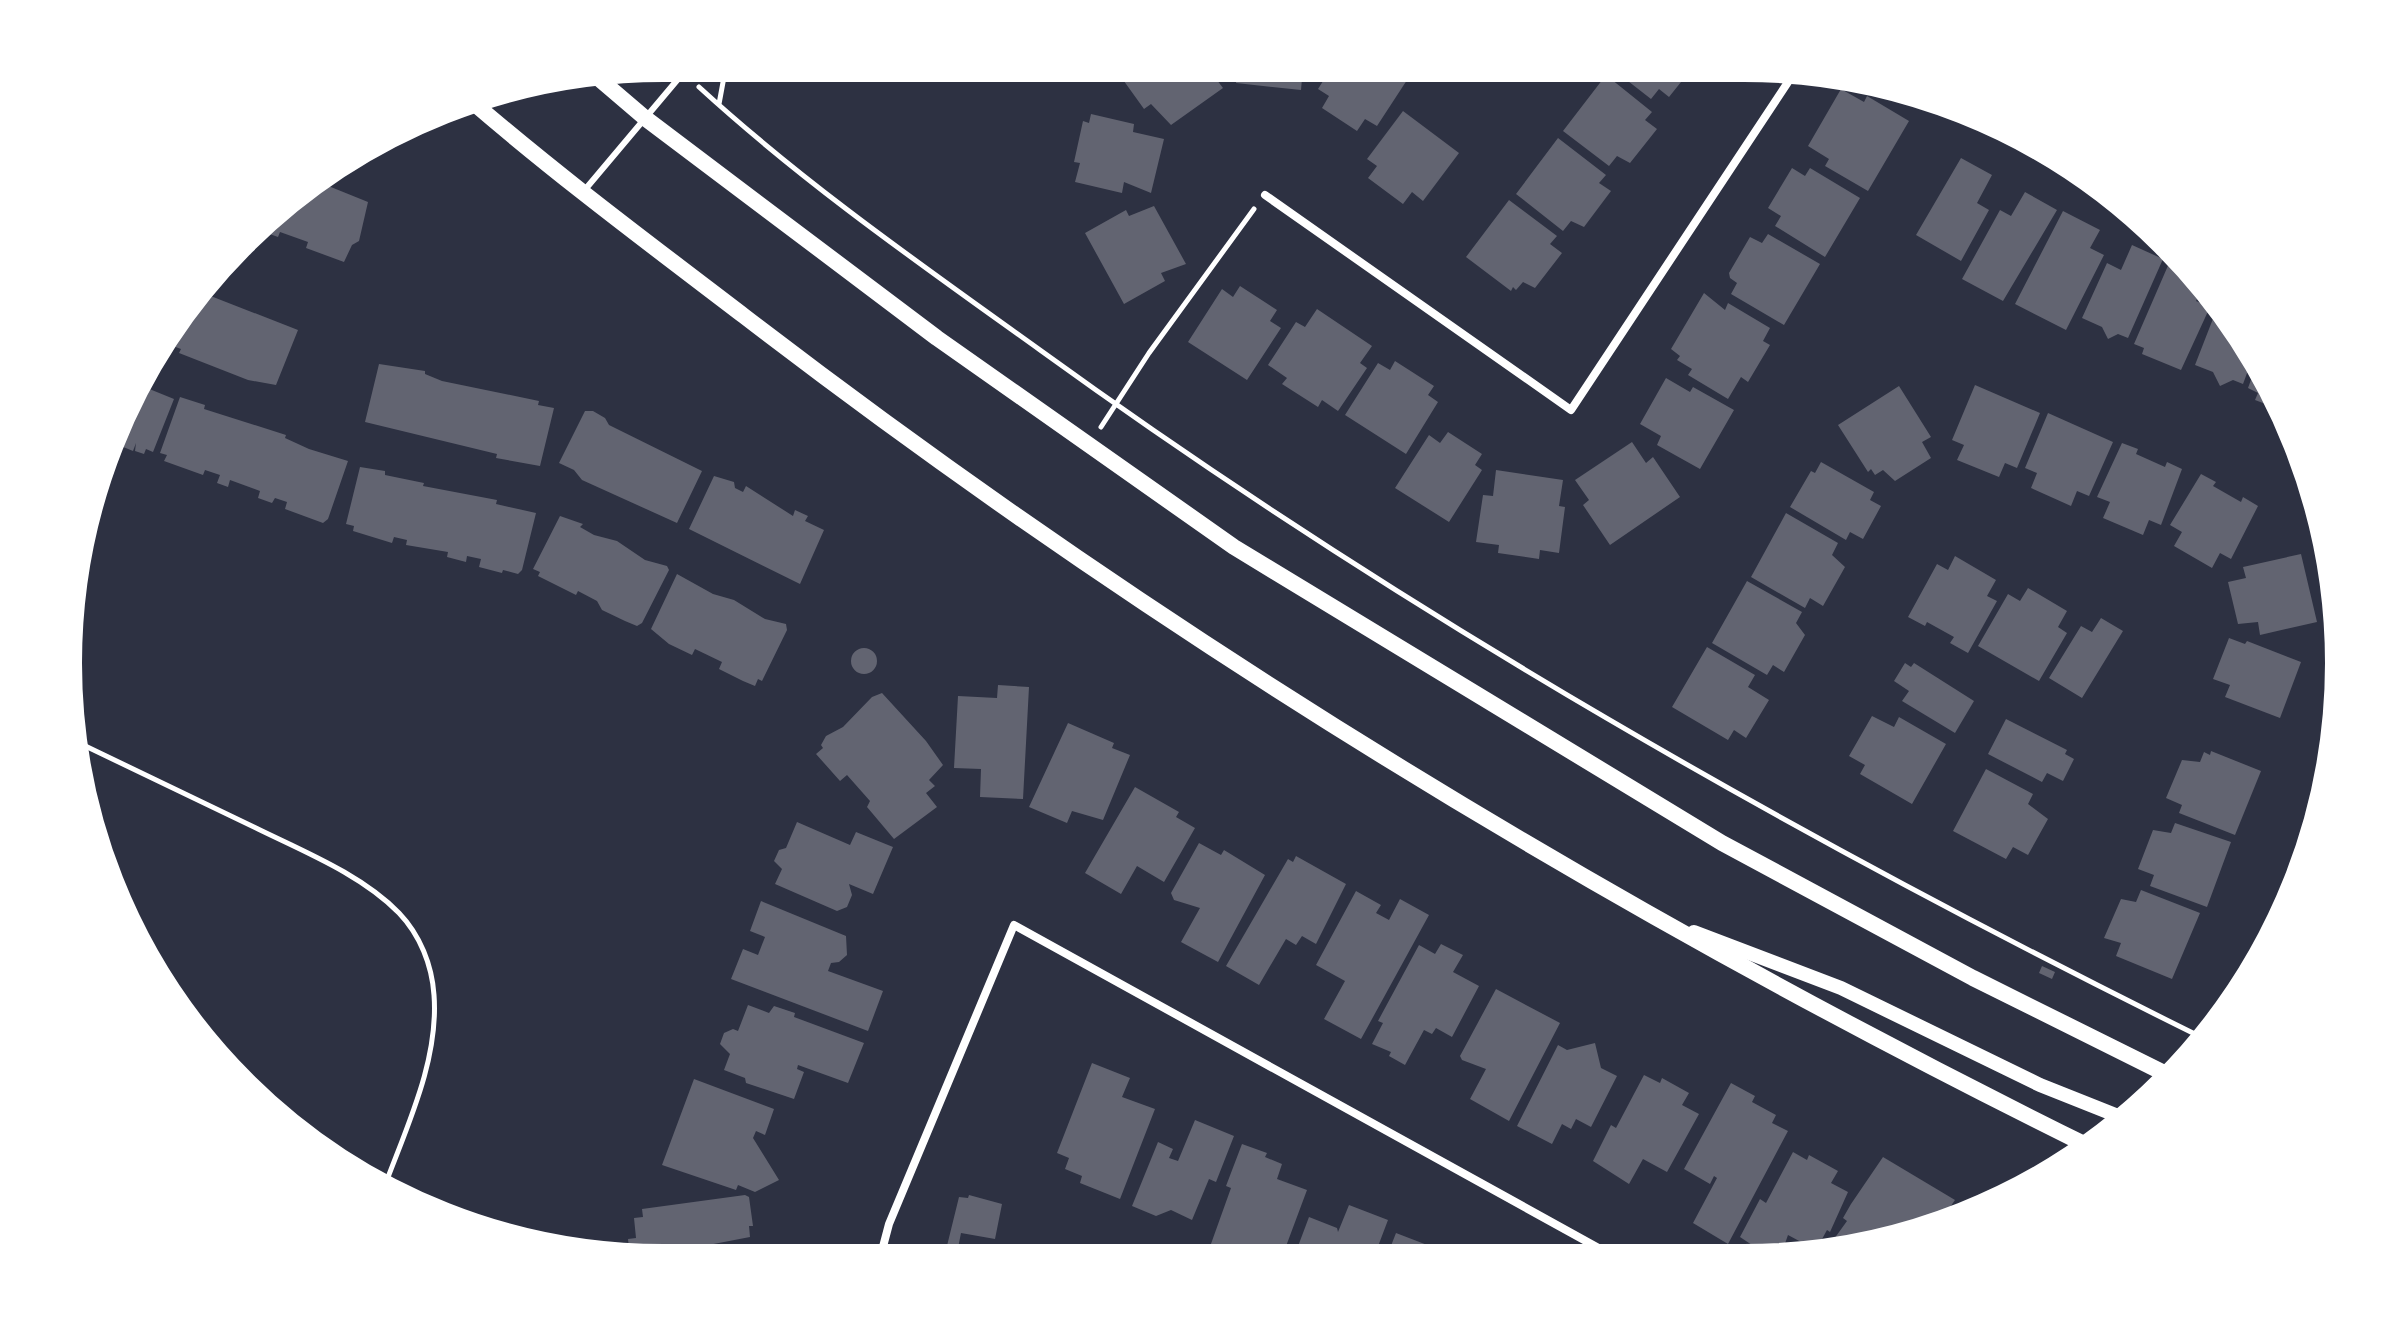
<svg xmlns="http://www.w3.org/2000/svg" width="2407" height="1326" viewBox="0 0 2407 1326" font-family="Inter,sans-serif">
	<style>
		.building { fill: #626471 }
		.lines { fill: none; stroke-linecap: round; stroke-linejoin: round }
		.path { stroke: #fff; stroke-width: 5 }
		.service { stroke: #fff; stroke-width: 6 }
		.minor { stroke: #fff; stroke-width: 8 }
		.tertiary { stroke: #fff; stroke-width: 14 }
		.secondary { stroke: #fff; stroke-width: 16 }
		.rim { fill: none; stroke: #fff; stroke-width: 4 }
	</style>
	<rect width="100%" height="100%" fill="#2d3142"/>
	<path class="building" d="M1121,67H1207L1223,88L1171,125L1151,104L1144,109L1116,70Z
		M1238,67H1303L1301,90L1236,83Z
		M1332,67H1394L1409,77L1377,126L1365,119L1357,131L1322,108L1329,96L1318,89Z
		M1610,67H1693L1669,97L1659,89L1651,99Z
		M1606,75L1652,112L1645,120L1657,129L1630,163L1617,156L1609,166L1563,131Z
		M1841,89L1864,102L1867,96L1909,121L1868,191L1825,166L1829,159L1808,146Z
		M1403,111L1459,153L1423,201L1412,192L1403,204L1368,178L1377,166L1367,159Z
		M1091,114L1134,124L1133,132L1164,139L1151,193L1124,182L1122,193L1075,182L1080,163L1074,162L1083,121L1089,123Z
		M1558,138L1606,175L1599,183L1611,191L1584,227L1571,221L1563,231L1516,194Z
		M1961,158L1992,175L1977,203L1989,210L1961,261L1916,235Z
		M1792,168L1805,176L1810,168L1860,198L1825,257L1775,226L1781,216L1768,208Z
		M316,181L368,202L359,241L352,245L344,262L306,248L308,242L280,232L278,237L261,231L299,190Z
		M2025,192L2057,210L2003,301L1962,279L2000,210L2011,216Z
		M1509,200L1557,236L1550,244L1562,253L1535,288L1523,282L1516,290L1513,287L1511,291L1466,257Z
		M1154,206L1186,264L1161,273L1165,281L1124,304L1085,233L1126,210L1129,216Z
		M2063,211L2100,230L2090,248L2104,255L2066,330L2015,304Z
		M1768,234L1820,264L1784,325L1731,294L1737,283L1730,278L1729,273L1750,237L1762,243Z
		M2132,245L2163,259L2128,338L2118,334L2108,339L2102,327L2082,318L2107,263L2121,270Z
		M2170,261L2191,271L2204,285L2196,301L2210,307L2181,370L2142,354L2144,348L2134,344Z
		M1240,286L1277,310L1270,321L1281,328L1247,380L1188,342L1222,289L1233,297Z
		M203,293L298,330L276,385L248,380L179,353L181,349L165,343L171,326Z
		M1704,293L1725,310L1728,303L1770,328L1763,341L1770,345L1748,382L1741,377L1728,399L1688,375L1692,369L1677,360L1680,356L1671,349Z
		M1317,309L1372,346L1360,363L1367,368L1338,411L1322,400L1318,407L1282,384L1287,378L1268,365L1296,322L1305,327Z
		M2216,311L2227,315L2253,357L2243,384L2233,380L2220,386L2213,372L2195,365Z
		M1395,361L1434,386L1428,395L1438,402L1406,454L1345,415L1378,363L1390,370Z
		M2257,363L2279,399L2284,411L2255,400L2258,393L2248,388Z
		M379,364L425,371V374L442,381L539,401L538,405L554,408L540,466L496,458L497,454L365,422Z
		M1666,378L1690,392L1693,387L1734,410L1700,469L1657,445L1661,436L1640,424Z
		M1975,385L2040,413L2017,468L2005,463L1999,477L1957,460L1964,445L1952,440Z
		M142,386L174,399L153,452L146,449L144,454L135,451L136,443L133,451L116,444Z
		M1899,386L1931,437L1922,442L1931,458L1895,481L1883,470L1875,475L1871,469L1868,472L1838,425Z
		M180,397L205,405L204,409L286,435L285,438L309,449L348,461L328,519L323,523L285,509L287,502L275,498L272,503L258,498L260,491L230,480L228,487L217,483L220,475L205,470L203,475L164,461L167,455L160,453Z
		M585,411H593L605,418L609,425L702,471L677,523L582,480L574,470L559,463Z
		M2048,413L2113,442L2089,496L2077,491L2071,506L2031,488L2037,473L2025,468Z
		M1448,432L1482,454L1475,465L1482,470L1449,522L1395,488L1429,435L1440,443Z
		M1632,442L1646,463L1653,457L1680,497L1610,545L1583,505L1589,500L1575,480Z
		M2122,443L2138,449L2136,454L2165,467L2167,462L2182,469L2161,525L2149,520L2143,535L2103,518L2110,502L2097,497Z
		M1821,462L1874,492L1870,500L1881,506L1863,539L1850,532L1846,540L1790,507L1811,471L1815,473Z
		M360,467L385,471V475L424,483L423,486L497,500L496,504L536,513L522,570L518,574L503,570L502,573L479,567L481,559L467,556L466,562L447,557L448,552L406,545L407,540L394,537L392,543L353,531L354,526L346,524Z
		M1496,470L1563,480L1559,506L1565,507L1559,553L1540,550L1539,559L1498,553L1499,545L1476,542L1483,495L1493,496Z
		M2201,474L2216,482L2213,486L2241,502L2243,497L2258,506L2231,559L2220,553L2212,568L2174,546L2182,532L2170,525Z
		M714,476L734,482L735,488L743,492L746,486L793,516L795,510L808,516L805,521L824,530L800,584L689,529Z
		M1786,513L1838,543L1832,555L1845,567L1823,606L1810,598L1805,608L1751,577Z
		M560,516L583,524L580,527L594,535L617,541L645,560L667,566L669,570L642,623L637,626L625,621L602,610L597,601L578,591L576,595L538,576L540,572L533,569Z
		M2301,554L2317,622L2260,635L2258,622L2238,624L2228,582L2246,578L2243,567Z
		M1955,556L1996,580L1987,596L1997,601L1968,653L1950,643L1954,637L1927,622L1925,626L1908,617L1937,564L1948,570Z
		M677,574L713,594L734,600L765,619L786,624L787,630L762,681L758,679L755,686L743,681L719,669L722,662L695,649L692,655L669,644L651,629Z
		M1747,581L1802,612L1796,623L1805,635L1784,672L1773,665L1767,675L1712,643Z
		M2028,588L2067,611L2058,627L2067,633L2039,681L1978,646L2008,594L2020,601Z
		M2101,618L2123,631L2082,698L2049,678L2081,626L2092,632Z
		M2229,638L2245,644L2247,641L2301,662L2280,718L2225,697L2230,685L2213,679Z
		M1707,647L1755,675L1748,687L1769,700L1746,738L1734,730L1728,740L1672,707Z
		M851 661a13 13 0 1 1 26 0a13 13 0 1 1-26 0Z
		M1905,663L1911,667L1914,663L1974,701L1955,733L1902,701L1909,691L1894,681Z
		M998,685L1029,687L1023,799L980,797L981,769L954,768L958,696L997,698Z
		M882,693L926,741L943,765L929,780L935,786L926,793L937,807L894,839L867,807L870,801L847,775L840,781L816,754L823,748L821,745L826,736L843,727L872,697Z
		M1872,716L1894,727L1899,717L1946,744L1912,804L1860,774L1865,765L1849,756Z
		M2006,719L2067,750L2065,754L2074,759L2063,781L2047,773L2042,782L1988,754Z
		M1068,723L1114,743L1112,748L1130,755L1103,820L1072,811L1067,823L1029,807Z
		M2211,751L2261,771L2235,835L2179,813L2182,805L2166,798L2182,760L2200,762L2204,752L2210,755Z
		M1986,769L2033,794L2028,804L2048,819L2028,855L2013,847L2006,859L1953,831Z
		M1135,787L1179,812L1176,817L1195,828L1164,882L1137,866L1121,894L1085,873Z
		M797,822L850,845L856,832L893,847L873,894L849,884L852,895L847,907L837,911L775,884L782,869L774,861L779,850L786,848Z
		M2175,823L2231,842L2207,907L2150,886L2154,875L2138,869L2153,830L2171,833Z
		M1199,843L1221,855L1224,850L1265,875L1218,962L1181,942L1200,908L1174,900L1171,893Z
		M1296,856L1346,884L1316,944L1302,936L1296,945L1286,939L1259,985L1226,966L1288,859L1293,862Z
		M2141,890L2200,913L2172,979L2116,956L2121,943L2104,938L2121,899L2136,902Z
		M1356,891L1381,905L1376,913L1389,920L1400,899L1429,915L1361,1039L1324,1019L1345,981L1316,965Z
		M761,901L846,936L847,955L839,962L831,963L828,971L883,991L868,1031L731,979L743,949L758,955L765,937L750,931Z
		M1441,944L1463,955L1453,972L1479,986L1452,1037L1436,1028L1432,1034L1424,1030L1405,1065L1389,1056L1391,1052L1372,1044L1383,1023L1378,1021L1419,945L1435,954Z
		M2042,966L2055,972L2052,979L2039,973Z
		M1496,989L1560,1023L1509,1121L1470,1099L1486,1069L1462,1060L1460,1056Z
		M748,1005L769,1013L774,1006L795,1013L794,1017L864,1043L848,1083L798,1065L797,1069L804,1072L794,1099L746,1083L745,1078L724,1070L730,1054L720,1044L724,1033L733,1029L738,1031Z
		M1595,1043L1601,1068L1617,1076L1591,1127L1576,1119L1571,1129L1562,1124L1552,1144L1517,1126L1558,1045L1567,1050Z
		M1092,1063L1130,1078L1122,1097L1155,1109L1120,1199L1080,1183L1082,1176L1065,1169L1069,1158L1057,1153Z
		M1644,1075L1660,1083L1662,1078L1689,1093L1682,1105L1699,1114L1667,1172L1643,1159L1629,1184L1593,1161L1611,1125L1616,1128Z
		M694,1079L774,1109L765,1135L756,1131L753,1138L779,1180L755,1192L738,1185L736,1190L662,1165Z
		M1731,1083L1755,1096L1752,1102L1776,1115L1772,1123L1788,1131L1728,1244L1693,1223L1717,1178L1714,1176L1710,1184L1684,1169Z
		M1195,1120L1234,1136L1216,1182L1209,1179L1192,1220L1171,1210L1156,1216L1132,1206L1158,1142L1173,1149L1169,1158L1178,1161Z
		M1242,1144L1267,1153L1265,1157L1282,1164L1277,1179L1307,1190L1282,1257L1207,1255L1231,1188L1226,1186Z
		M1793,1152L1807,1160L1809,1155L1838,1171L1831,1183L1848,1192L1830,1232L1827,1230L1816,1250L1788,1235L1781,1255H1767L1740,1237L1760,1199L1766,1203Z
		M1883,1157L1955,1200L1939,1223L1901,1234L1896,1224L1887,1238L1836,1251L1829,1246L1847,1221L1843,1218L1851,1204Z
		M745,1195L749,1197L753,1226H749L750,1237L698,1247L696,1259H630L628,1239L636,1238L634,1218L643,1217L642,1209Z
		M969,1195L1002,1204L995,1239L961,1233L956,1258H944L959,1197L968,1198Z
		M1349,1205L1388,1220L1377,1249L1373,1248L1370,1256L1294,1257L1309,1217L1337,1228L1338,1232Z
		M1396,1233L1435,1248L1438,1256H1387Z"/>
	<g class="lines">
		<path class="path" d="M699,87C805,184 923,266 1040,350C1406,615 1800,839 2205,1039
			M719,104L726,66
			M1101,427L1149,353L1254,209
			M77,742C137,771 197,800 258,829C305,852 362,875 399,913C420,935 432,965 434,995C439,1061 406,1128 384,1188"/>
		<path class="service" d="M583,192L689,66"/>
		<path class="minor" d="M1265,195L1571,410L1796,70
			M880,1258L889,1224L1014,925L1613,1256"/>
		<path class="tertiary" d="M1694,932L1841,988L2040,1085L2123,1118"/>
		<path class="secondary" d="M597,77L645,118L937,338L1234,547L1722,843L1973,978L2170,1076
			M469,99C557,175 651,245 744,316C1163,638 1616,913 2090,1147"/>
	</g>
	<path d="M0 0H2407V1326H0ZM663 80H1744A583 583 0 0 1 2327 663V663A583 583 0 0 1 1744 1246H663A583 583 0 0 1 80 663V663A583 583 0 0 1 663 80Z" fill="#fff" fill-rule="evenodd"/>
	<path class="rim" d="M663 80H1744A583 583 0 0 1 2327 663V663A583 583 0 0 1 1744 1246H663A583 583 0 0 1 80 663V663A583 583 0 0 1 663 80Z"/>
</svg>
